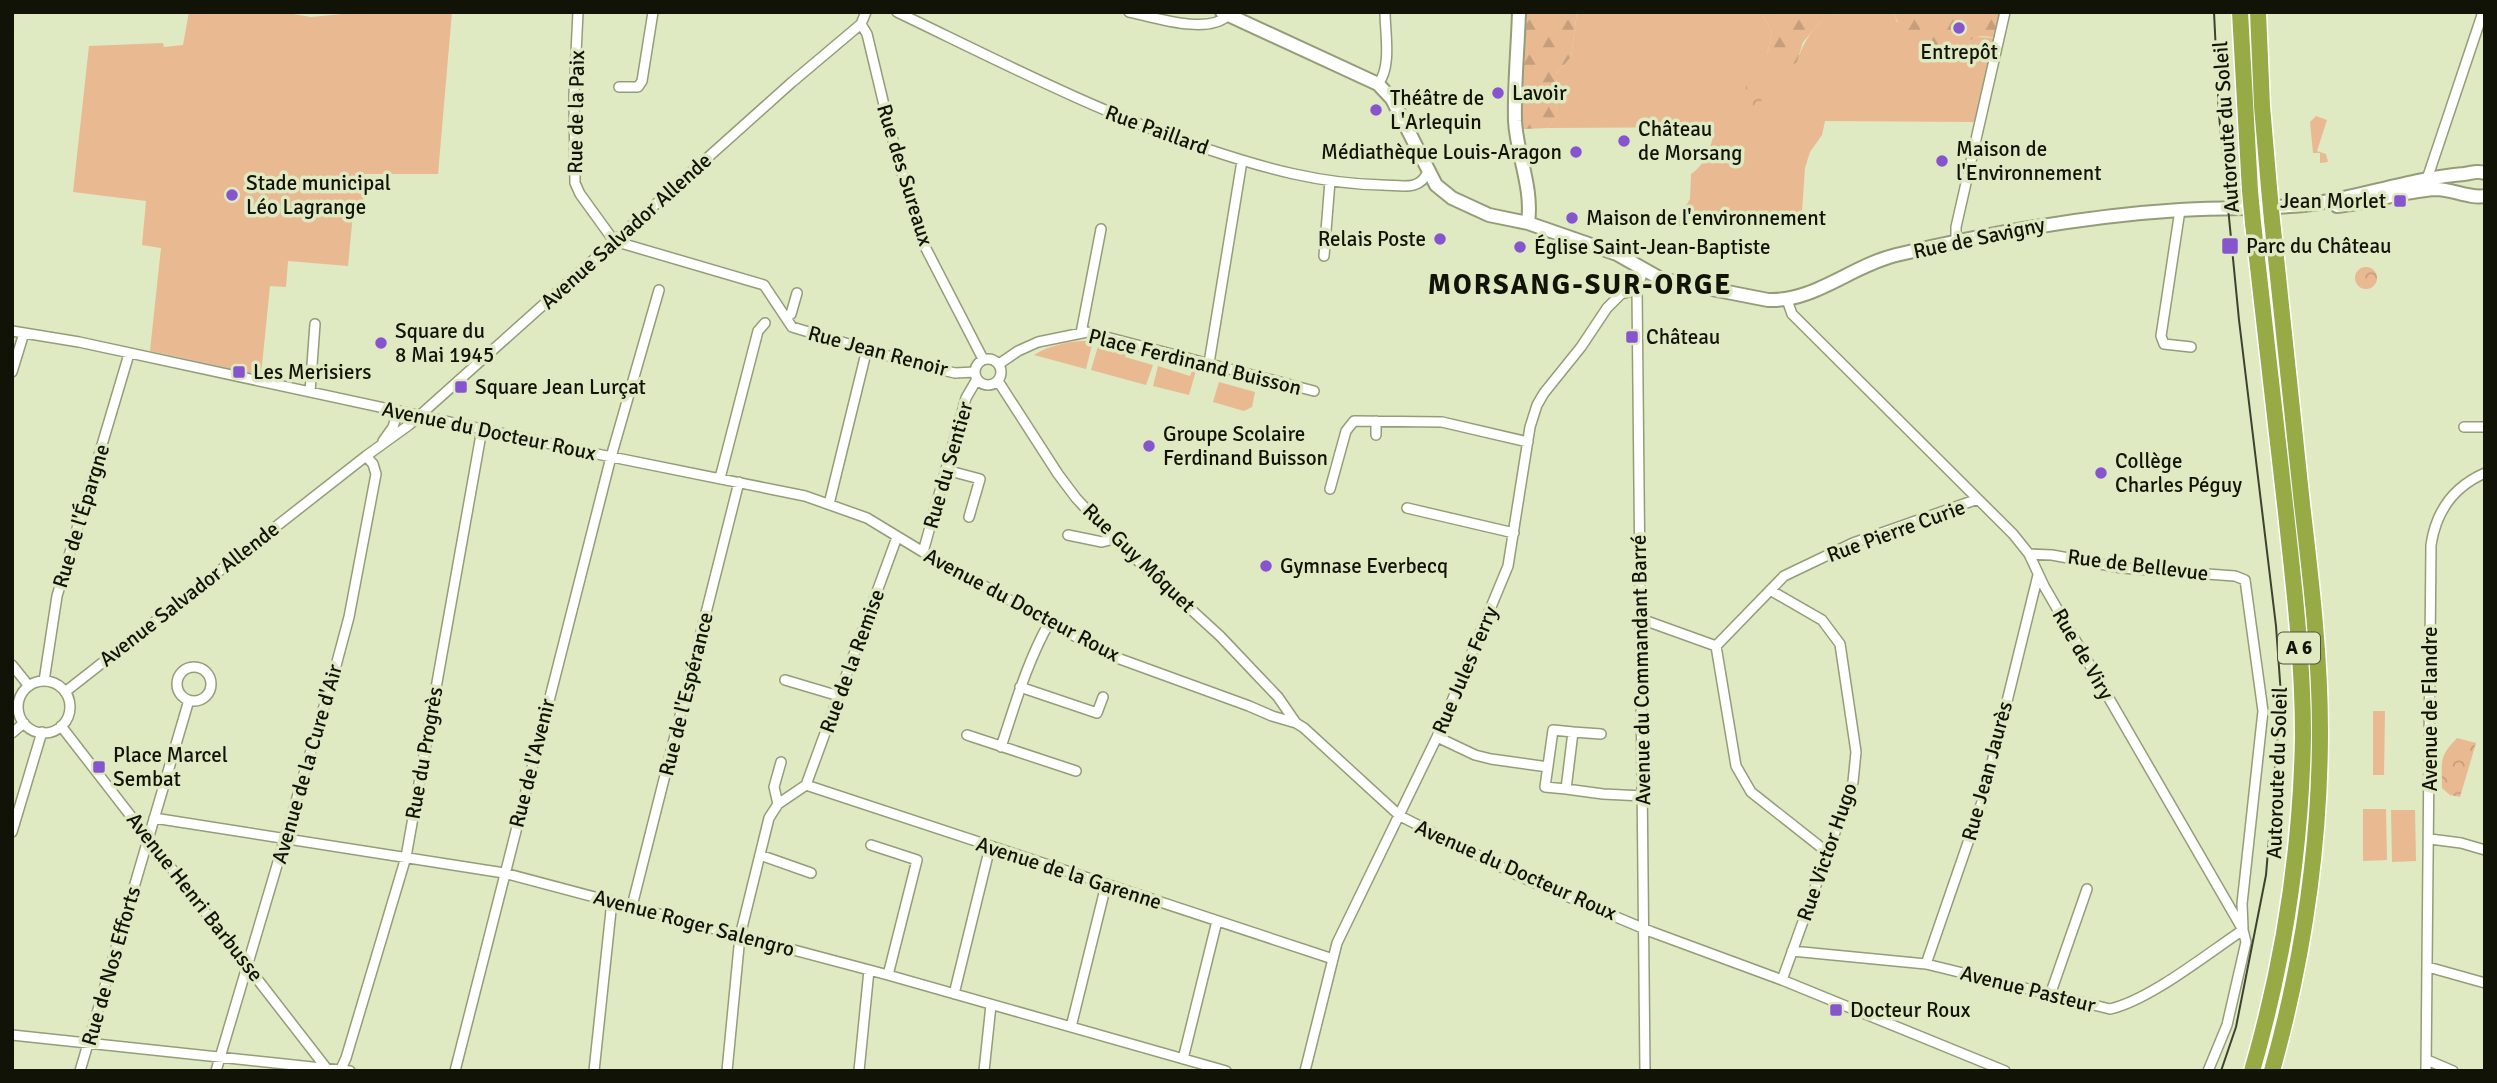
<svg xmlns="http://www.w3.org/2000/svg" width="2497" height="1083" viewBox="0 0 2497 1083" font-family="Signika,sans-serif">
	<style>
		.green { fill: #e9b992 }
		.forest { fill: url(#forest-firs) }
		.park { fill: url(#park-crowns) }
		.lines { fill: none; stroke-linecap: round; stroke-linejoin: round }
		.street-casing { stroke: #949d78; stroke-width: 12 }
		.secondary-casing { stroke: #949d78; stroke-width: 16 }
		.highway-casing { stroke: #fff; stroke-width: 19 }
		.street { stroke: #fff; stroke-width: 9 }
		.secondary { stroke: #fff; stroke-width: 12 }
		.highway { stroke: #96ab46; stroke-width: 16 }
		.tram { stroke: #3d422f; stroke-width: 2 }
		.highway-bridge-casing { stroke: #fff; stroke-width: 19; stroke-linecap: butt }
		.highway-bridge { stroke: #96ab46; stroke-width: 16 }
		.poi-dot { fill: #8655ce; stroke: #dfe9c2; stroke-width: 2.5 }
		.labels { text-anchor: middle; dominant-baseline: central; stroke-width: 7; stroke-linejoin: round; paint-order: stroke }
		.shield { fill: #dfe9c2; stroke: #4e533e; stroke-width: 2 }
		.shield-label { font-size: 19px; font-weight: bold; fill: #101306 }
		.poi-label { font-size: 21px; fill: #101306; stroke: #dfe9c2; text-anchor: start }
		.street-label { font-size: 21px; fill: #101306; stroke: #dfe9c2 }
		.district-label { font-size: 28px; font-weight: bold; letter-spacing: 2px; fill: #101306; stroke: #dfe9c2 }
	</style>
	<defs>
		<pattern id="forest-firs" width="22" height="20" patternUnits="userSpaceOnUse" patternTransform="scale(1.75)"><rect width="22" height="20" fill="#e9b992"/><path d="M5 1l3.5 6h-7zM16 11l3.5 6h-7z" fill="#c79e7c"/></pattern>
		<pattern id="park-crowns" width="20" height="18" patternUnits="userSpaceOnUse" patternTransform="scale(1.75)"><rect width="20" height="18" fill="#e9b992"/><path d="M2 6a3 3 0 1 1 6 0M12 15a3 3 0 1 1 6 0" fill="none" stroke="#c79e7c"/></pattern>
	</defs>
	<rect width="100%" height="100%" fill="#dfe9c2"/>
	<path class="green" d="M189,12H281L311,17L364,12H452L438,174H365L362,212L353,213L348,266L288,261L286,287L270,286L261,375L150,351L161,248L142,245L146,201L73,192L89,46L163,43L164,47L183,45Z
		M1577,12H1761L1772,32L1767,55L1797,62C1803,42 1816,20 1838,13C1850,8 1879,12 1893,12L1897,22L1956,52L1975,37L1999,38L1979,122L1825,121L1822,135L1810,152L1805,168L1801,226L1732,223L1676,226L1677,221L1690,199L1691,174C1707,163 1712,147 1714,127L1548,128L1557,115L1556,74L1571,57Z
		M2316,116L2327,120L2317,151L2326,154L2328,162L2320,163V153H2313L2310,122Z
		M1093,341L1086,369L1034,355C1049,345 1075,340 1093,341Z
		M1099,343L1127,351L1125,357L1153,365L1146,385L1091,370Z
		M1158,366L1190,376L1194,366L1197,367L1189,395L1153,386Z
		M1219,382L1255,392L1252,407L1244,411L1213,402Z
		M2373,711H2385L2384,775H2373Z
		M2363,809H2386L2387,860L2363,861Z
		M2391,810H2415L2416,861L2392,862Z"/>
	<path class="forest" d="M1524,12H1577L1571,57L1556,74L1557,115L1548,128L1522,129L1521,91Z
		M1761,12H1838L1819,24L1803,42L1797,62L1782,72L1767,55L1772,32Z
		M1893,12H2005L1999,38C1992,37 1983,35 1976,37C1968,40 1962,51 1953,52C1924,58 1903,37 1893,12Z"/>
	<path class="park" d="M1746,85L1762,86L1761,107L1745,106Z
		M2355 278a11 11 0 1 1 22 0a11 11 0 1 1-22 0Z
		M2457,738L2476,743L2460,797L2450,795L2442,788C2442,761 2438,758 2457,738Z"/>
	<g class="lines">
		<defs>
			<path id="street" d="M578,12L574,95L575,183L580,194L614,241
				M897,12C999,61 1099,113 1207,149C1264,168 1321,184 1382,185C1401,185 1420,192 1428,171
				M1129,12C1154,17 1207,35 1227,16
				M861,24L867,34L889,126L920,237L983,359
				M1378,84C1392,67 1385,33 1385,12
				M619,87H638L642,81L653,12
				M2427,179L2483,12
				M2180,210L2161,336L2164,344L2191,347
				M614,241L764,285L792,327L905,361L955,373L975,372
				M1956,244V227L2005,12
				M1324,256L1330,181
				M1643,270L1637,290L1645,1071
				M1787,300L1792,314L2013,534L2029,554L2044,586L2243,930L2246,942L2227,1025L2208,1071
				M786,318L791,314L797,293
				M12,331L79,342L602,455L805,496L867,518L928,555L1109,655L1249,706L1272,716L1296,723L1304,728L1400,816L1521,877L1652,932L1782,980L2005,1071
				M1081,333L1101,229
				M975 372a13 13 0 1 1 26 0a13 13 0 1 1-26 0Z
				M1209,363L1242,161
				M999,364L1018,351L1038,342L1087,332L1314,391
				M12,372L24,333
				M998,381L1058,474L1076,498L1114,539L1220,636L1278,697L1296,723
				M310,392L315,324
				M2464,427H2485
				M1376,435V421
				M383,441L393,427L398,411
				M946,470L980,479L969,517
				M720,478L758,331L765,323
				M1330,489L1346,431L1354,421L1442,422L1528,442
				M829,504L867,349
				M1407,508L1514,533
				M1068,535L1102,542L1114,539
				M923,552L966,398L977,379
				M2029,554L2052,555L2122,568L2235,576L2245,580L2263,711L2242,904L2243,928
				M1770,590L1822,620L1840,644L1856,752L1853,782L1782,980
				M1641,619L1716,646L1784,576L1853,543L1978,499
				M1716,646L1736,766L1751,792L1827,852
				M12,665L29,686
				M177 684a17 17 0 1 1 34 0a17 17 0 1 1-34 0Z
				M785,680L839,696
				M44,681L57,596L129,354
				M18 707a26 26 0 1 1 52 0a26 26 0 1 1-52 0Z
				M1020,687L1097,713L1103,697
				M65,692L366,456L409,425L791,83L861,24L866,12
				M61,726L327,1069
				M1553,730L1573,732L1566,789L1545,787Z
				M1573,732L1601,734
				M12,733L24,723
				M967,735L1076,771
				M1437,737L1475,755L1491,759L1548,767
				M1001,747C1015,705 1027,662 1049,623
				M806,785L1333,959
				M806,785L897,537
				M1566,789L1603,794L1643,796
				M778,804L774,787L781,762
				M154,818L504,873L888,975L1226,1071
				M12,832L42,732
				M2430,839L2461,843L2485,850
				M871,845L917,860L888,975
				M760,855L811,873
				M632,906L739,482
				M1792,951L1926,964L2110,1009C2150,1000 2208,953 2243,930
				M1926,964L1983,799L2038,575
				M2428,967L2485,983
				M954,994L990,847
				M2050,995L2087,889
				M1071,1027L1106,885
				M12,1035L350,1071
				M1183,1059L1217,921
				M2427,1060L2453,1071
				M80,1071L189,700
				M216,1071L334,673L349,617L376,474L373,464L366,456
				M340,1071L346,1058L406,857L482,429
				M455,1071L611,457L659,290
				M594,1071L612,901
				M727,1071L740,936L769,818L778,804L806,785
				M859,1071L869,970
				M984,1071L991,1005
				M1305,1071L1337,943L1437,737L1508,566L1530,427L1537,405L1544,393L1581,347L1607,308L1621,294L1637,290
				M2426,1071L2431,545C2436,511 2453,487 2485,473"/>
			<path id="secondary" d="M1222,12L1378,84L1392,99L1436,185L1452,198L1489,215L1528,223L1617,254L1661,279L1768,300C1814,302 1851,266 1896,255C1990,233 2084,216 2180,210C2225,207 2274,210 2318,203C2367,195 2415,178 2464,174C2472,173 2477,170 2485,173
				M1519,12C1518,48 1514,85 1515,121C1517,156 1533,187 1528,223
				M2337,206C2370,203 2402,191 2436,189C2452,189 2470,199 2485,196"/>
			<path id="highway" d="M2240,12L2250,191
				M2258,12L2262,106L2269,188
				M2252,1071C2284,961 2301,850 2303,736C2303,661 2294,587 2286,513C2275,416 2264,320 2253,223
				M2272,1071C2303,960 2320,846 2320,731C2320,655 2311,580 2302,504C2292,410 2282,315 2272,220"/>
		</defs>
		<use href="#street" class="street-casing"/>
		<use href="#secondary" class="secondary-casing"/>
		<use href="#highway" class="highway-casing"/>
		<use href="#street" class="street"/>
		<use href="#secondary" class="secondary"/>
		<use href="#highway" class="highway"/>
		<path class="tram" d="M2214,12L2219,115L2239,320L2276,626L2281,695L2266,875L2236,1027L2221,1071"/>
		<defs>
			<path id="highway-bridge" d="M2269,188L2272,220
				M2250,191L2253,223"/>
		</defs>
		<use href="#highway-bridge" class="highway-bridge-casing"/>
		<use href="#highway-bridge" class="highway-bridge"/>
	</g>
	<g class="poi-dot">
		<circle cx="1959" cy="28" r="7"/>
		<circle cx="1498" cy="93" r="7"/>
		<circle cx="1376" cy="110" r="7"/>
		<circle cx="1624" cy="141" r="7"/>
		<circle cx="1576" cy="152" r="7"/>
		<circle cx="1942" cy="161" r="7"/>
		<circle cx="232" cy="195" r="7"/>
		<rect x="2393" y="194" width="14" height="14" rx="3.5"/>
		<circle cx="1572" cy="218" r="7"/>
		<circle cx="1440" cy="239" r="7"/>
		<rect x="2221" y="237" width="18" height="18" rx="3.5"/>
		<circle cx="1520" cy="247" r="7"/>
		<rect x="1625" y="330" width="14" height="14" rx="3.5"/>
		<circle cx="381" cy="343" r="7"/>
		<rect x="232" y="365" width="14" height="14" rx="3.5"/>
		<rect x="454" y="380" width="14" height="14" rx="3.5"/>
		<circle cx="1149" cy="446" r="7"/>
		<circle cx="2101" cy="473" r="7"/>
		<circle cx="1266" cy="566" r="7"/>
		<rect x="92" y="760" width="14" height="14" rx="3.5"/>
		<rect x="1829" y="1003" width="14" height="14" rx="3.5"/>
	</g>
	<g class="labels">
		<rect class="shield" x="2278" y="632.5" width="42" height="31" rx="5"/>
		<g class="shield-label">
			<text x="2299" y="648">A 6</text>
		</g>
		<g class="poi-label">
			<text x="1959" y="52" text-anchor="middle">Entrepôt</text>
			<text x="1512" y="93">Lavoir</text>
			<text x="1390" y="98">Théâtre de<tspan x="1390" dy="24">L'Arlequin</tspan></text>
			<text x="1638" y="129">Château<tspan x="1638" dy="24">de Morsang</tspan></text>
			<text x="1956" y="149">Maison de<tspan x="1956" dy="24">l'Environnement</tspan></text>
			<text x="1562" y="152" text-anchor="end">Médiathèque Louis-Aragon</text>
			<text x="246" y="183">Stade municipal<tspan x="246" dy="24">Léo Lagrange</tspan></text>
			<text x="2386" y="201" text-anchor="end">Jean Morlet</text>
			<text x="1586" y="218">Maison de l'environnement</text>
			<text x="1426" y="239" text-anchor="end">Relais Poste</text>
			<text x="2246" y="246">Parc du Château</text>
			<text x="1534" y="247">Église Saint-Jean-Baptiste</text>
			<text x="395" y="331">Square du<tspan x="395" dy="24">8 Mai 1945</tspan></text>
			<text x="1646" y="337">Château</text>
			<text x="253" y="372">Les Merisiers</text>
			<text x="475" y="387">Square Jean Lurçat</text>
			<text x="1163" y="434">Groupe Scolaire<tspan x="1163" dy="24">Ferdinand Buisson</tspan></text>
			<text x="2115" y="461">Collège<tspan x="2115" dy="24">Charles Péguy</tspan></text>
			<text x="1280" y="566">Gymnase Everbecq</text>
			<text x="113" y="755">Place Marcel<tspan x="113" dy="24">Sembat</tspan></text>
			<text x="1850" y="1010">Docteur Roux</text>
		</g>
		<g class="street-label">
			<text transform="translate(576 112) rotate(-89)">Rue de la Paix</text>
			<text transform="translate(2226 127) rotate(-94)">Autoroute du Soleil</text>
			<text transform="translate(1157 130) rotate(20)">Rue Paillard</text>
			<text transform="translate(905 175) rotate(73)">Rue des Sureaux</text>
			<text transform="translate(626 231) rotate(-42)">Avenue Salvador Allende</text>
			<text transform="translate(1979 238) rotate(-12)">Rue de Savigny</text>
			<text transform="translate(878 351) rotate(15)">Rue Jean Renoir</text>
			<text transform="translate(1195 362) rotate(14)">Place Ferdinand Buisson</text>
			<text transform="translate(489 431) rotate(12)">Avenue du Docteur Roux</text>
			<text transform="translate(948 465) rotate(-74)">Rue du Sentier</text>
			<text transform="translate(81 516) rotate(-73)">Rue de l'Épargne</text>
			<text transform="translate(1896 531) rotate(-20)">Rue Pierre Curie</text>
			<text transform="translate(1139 558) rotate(44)">Rue Guy Môquet</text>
			<text transform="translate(2138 565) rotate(7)">Rue de Bellevue</text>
			<text transform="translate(189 594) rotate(-38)">Avenue Salvador Allende</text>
			<text transform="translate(1022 605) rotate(28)">Avenue du Docteur Roux</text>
			<text transform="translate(2083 654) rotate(60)">Rue de Viry</text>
			<text transform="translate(852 661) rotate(-70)">Rue de la Remise</text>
			<text transform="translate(1465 670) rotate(-67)">Rue Jules Ferry</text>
			<text transform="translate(1641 670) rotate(-91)">Avenue du Commandant Barré</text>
			<text transform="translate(686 694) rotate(-76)">Rue de l'Espérance</text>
			<text transform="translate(2430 709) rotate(-90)">Avenue de Flandre</text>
			<text transform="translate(424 753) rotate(-80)">Rue du Progrès</text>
			<text transform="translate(532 763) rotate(-76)">Rue de l'Avenir</text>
			<text transform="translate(307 764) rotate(-74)">Avenue de la Cure d'Air</text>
			<text transform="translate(1987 771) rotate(-75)">Rue Jean Jaurès</text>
			<text transform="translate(2277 773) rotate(-88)">Autoroute du Soleil</text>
			<text transform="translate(1827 852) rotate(-71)">Rue Victor Hugo</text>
			<text transform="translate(1516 870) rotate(24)">Avenue du Docteur Roux</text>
			<text transform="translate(1069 873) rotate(18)">Avenue de la Garenne</text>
			<text transform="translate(195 897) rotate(52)">Avenue Henri Barbusse</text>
			<text transform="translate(694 923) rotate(15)">Avenue Roger Salengro</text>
			<text transform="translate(111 966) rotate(-74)">Rue de Nos Efforts</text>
			<text transform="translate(2028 989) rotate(14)">Avenue Pasteur</text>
		</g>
		<g class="district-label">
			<text x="1580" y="285">MORSANG-SUR-ORGE</text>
		</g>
	</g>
	<rect width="2497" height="1083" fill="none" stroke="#101306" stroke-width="28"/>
</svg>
